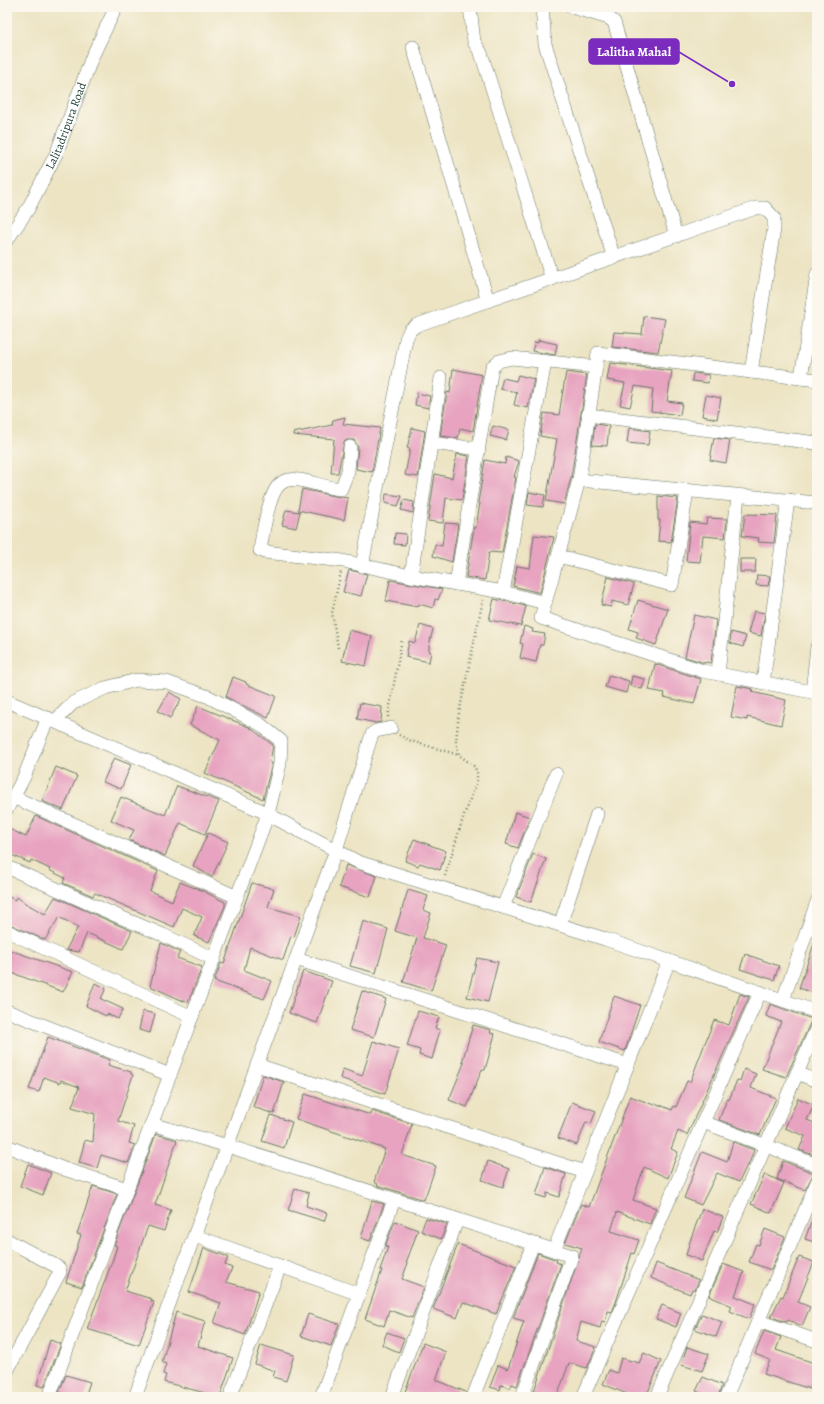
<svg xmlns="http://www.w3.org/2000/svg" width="824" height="1404" viewBox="0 0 824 1404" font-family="Alegreya,serif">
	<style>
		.building { fill: #e7a3c0 }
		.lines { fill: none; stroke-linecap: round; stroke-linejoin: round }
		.minor-casing { stroke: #677766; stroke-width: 14 }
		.path { stroke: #677766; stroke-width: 2.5; stroke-dasharray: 1 3; stroke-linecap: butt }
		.minor { stroke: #fff; stroke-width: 13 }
		.labels { text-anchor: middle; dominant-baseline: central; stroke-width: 3.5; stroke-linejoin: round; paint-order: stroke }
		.street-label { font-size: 12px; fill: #1f3d34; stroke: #fbf7ec }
		.leader { fill: none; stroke: #7b2cbf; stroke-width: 1.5 }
		.callout-dot { fill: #7b2cbf; stroke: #fbf7ec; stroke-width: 1.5 }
		.callout { fill: #7b2cbf; stroke: #7b2cbf; stroke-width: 1.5 }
		.callout-label { font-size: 13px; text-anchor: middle; font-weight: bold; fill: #fff }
	</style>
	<rect width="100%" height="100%" fill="#fbf7ec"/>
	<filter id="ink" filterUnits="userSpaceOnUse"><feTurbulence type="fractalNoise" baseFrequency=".025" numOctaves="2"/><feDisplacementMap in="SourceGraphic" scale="8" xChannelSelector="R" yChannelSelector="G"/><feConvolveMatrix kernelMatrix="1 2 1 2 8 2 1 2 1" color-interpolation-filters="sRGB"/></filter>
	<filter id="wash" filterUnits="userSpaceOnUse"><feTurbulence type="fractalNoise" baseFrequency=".012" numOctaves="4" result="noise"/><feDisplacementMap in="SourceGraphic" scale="16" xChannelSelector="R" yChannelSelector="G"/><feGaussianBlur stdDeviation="0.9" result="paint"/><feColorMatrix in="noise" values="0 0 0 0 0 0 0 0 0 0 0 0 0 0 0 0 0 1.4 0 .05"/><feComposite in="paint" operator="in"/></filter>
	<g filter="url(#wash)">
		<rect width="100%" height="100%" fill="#ece4c3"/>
		<g id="blocks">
			<path class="building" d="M644,316L665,319L658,352L612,347L614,332L642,334Z
				M538,340L557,344L555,355L532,351L535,342L538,343Z
				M610,363L672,371L667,401L682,403L680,415L651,411L653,389L635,386L630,407L620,405L625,383L607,380Z
				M453,369L482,375L473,431L460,428L458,438L440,436L447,392L450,393Z
				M566,372L587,375L571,478L564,504L546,501L557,439L540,436L544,413L559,415Z
				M693,373L709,375L708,383L692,381Z
				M518,375L534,379L528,408L514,405L517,392L500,389L503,378L516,381Z
				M417,393L430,396L428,408L415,405Z
				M706,395L721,398L717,419L702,416Z
				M345,417L343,424L380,428L372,472L356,469L358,447L354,440H347L344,442L338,473H331L334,439L293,435V433L332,425L333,420Z
				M595,424L609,426L607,446L592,445Z
				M493,426L509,430L506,440L490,436Z
				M412,428L425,431L418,477L405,475L410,449L407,448Z
				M629,428L650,431L648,445L627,443Z
				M714,438L730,440L726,463L710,460Z
				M457,454L469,456L462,500L446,498L443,523L428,521L435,474L452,478Z
				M506,457L519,461L514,477H516L502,553L489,552L485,580L466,577L474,527H476L480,503H478L485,460L505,464Z
				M302,489L329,495L348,498L344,520L298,510Z
				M529,492L545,495L543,507L527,505Z
				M386,494L402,496L398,506L385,503Z
				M658,496L678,498L671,542L658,541L660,520H658Z
				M404,500L414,502L413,513L401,510Z
				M286,510L300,512L296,528L282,525Z
				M745,514L777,515L774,543L758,542L759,538L742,536Z
				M707,518L727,519L725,538L703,536L700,562L686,561L690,522L706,524Z
				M445,523L458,524L452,562L433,556L435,544L442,546Z
				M395,533L406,534L405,545L394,544Z
				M534,535L554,537L540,593L513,586L517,566L530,568Z
				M740,559H756L755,572H740Z
				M349,570L367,574L361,596L343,592Z
				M757,575L770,576L768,586L756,585Z
				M608,577L634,584L628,605L612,601L611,607L601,605Z
				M390,580L442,589L438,600L435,599L433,608L419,604L418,607L386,601Z
				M494,599L526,606L521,626L489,620Z
				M638,600L668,609L656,645L636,638L638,632L629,629Z
				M754,611L765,613L761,636L748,633Z
				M694,615L716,620L711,663L706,662L705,663L685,657Z
				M420,625L433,629L429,646V651L431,652L429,662L406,657L409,641L415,643Z
				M524,626L533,629L532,632L545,634L543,645H540L536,662L520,658L523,644L520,643Z
				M349,630L372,636L366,666L342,661Z
				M731,632L746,636L743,647L730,643Z
				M655,664L701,679L694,704L664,697L665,693L649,690Z
				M609,675L629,681L626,693L605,687Z
				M632,676L645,679L642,689L630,686Z
				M233,677L246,682V684L276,696L268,718L226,697Z
				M737,686L753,689L752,692L786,700L781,725L747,717V720L731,717Z
				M169,692L181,699L170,718L158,711Z
				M360,703L382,707L381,722L376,723L357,719Z
				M198,706L249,727L273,745L270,762L272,763L263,799L205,773L220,740L190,725Z
				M114,758L131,765L121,789L103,782Z
				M56,767L77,776L63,810L42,801Z
				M177,786L219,801L205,834L180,823L165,856L129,840L134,830L111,820L121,797L165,815Z
				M515,812L530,817L518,848L506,844Z
				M36,816L158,871L150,891L172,901L180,882L195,888V887L225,902V906L209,942L194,936L202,917L182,908L174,927L95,893L93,896L63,883L65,878L49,870L50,869L31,860L30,863L7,853V828L26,837Z
				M208,833L228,842L212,877L193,866Z
				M414,839L446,851L440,870L420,863L418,866L405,861Z
				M533,854L546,859L531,902L516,897Z
				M346,865L377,876L370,897L339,887Z
				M252,883L274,889L268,907L301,916L294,937L291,936L283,960L250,947L244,970L272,981L264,999L214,981L221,963L224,964Z
				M408,890L428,896L423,910L431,913L423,938L446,945L431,991L403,982L417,938L395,931Z
				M7,896L15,900L17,897L25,903L45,914L55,897L132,931L123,949L87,933L79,952L66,950L78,927L59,917L45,940L7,923Z
				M363,921L388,929L376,973L350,966Z
				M815,941H817V994L799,988Z
				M161,943L180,952L177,958L202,967L188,1003L150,986Z
				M7,949L73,972L63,992L7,971Z
				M745,954L779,966L774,980L740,969Z
				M477,958L498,962L488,1002L467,997Z
				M303,971L332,981L317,1023L289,1013Z
				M95,983L106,988L101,999L123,1009L118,1019L107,1014L106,1016L86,1006Z
				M362,991L386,999L374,1037L350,1030Z
				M740,994L749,997L687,1135L678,1131L671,1149L678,1152L668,1178L644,1167L633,1200L656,1208L650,1224L617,1212L611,1231L639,1240L634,1254L632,1253L616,1302L612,1312L608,1311L605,1322L602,1321L600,1328L581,1322L576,1341L596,1347L587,1368L569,1363L557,1397H532L582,1248L565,1243L566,1241L581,1204L589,1207L630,1096L654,1105L655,1103L672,1110L674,1106L676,1107L687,1081L690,1082L714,1020L729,1025Z
				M614,996L640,1005L625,1051L599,1042Z
				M770,1004L812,1019L786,1077L762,1069L781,1022L766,1016Z
				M143,1011L155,1014L150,1033L139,1030Z
				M418,1011L439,1017L435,1028L440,1030L432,1059L419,1055L420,1050L407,1046Z
				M473,1025L491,1030L490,1033L495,1034L485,1070L482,1069L467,1107L449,1100L464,1063L462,1062Z
				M48,1037L110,1060L108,1065L131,1072V1074L133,1075L118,1121L134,1126L129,1143L135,1145L128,1163L101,1155L97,1168L79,1163L85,1140L93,1142L95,1114L72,1107L79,1087L61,1080L60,1083L44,1077L39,1092L29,1089Z
				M373,1041L399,1049L385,1094L340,1078L343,1069L362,1076Z
				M744,1069L756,1074L751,1088L776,1098L760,1135L719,1120L727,1099L729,1100L737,1080L740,1081Z
				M263,1075L284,1082L274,1114L253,1107Z
				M305,1094L371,1115L372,1111L412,1124L402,1155L436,1166L424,1200L377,1185L378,1184L374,1182L385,1149L296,1119Z
				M798,1098L814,1105L807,1120L817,1124V1156L799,1150L805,1136L785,1128Z
				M572,1102L596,1111L591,1124L586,1122L577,1145L558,1138Z
				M271,1115L292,1122L284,1148L262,1141Z
				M156,1134L177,1140L155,1205L171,1210L164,1231L148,1226L125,1291L152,1299L151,1301L154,1302L139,1345L87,1329L113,1259L117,1246L114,1245Z
				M733,1142L754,1150L748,1166L747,1165L739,1182L717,1173L701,1205L684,1198L702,1152L727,1162Z
				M488,1161L509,1169L503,1187L482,1180Z
				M783,1161L814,1173L805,1190L777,1179Z
				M28,1164L51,1173L43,1195L20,1186Z
				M545,1167L566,1174L559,1197L547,1193L546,1198L536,1195Z
				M765,1174L784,1183L771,1213L751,1204Z
				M93,1186L117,1194L82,1287L66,1282L81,1235L77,1234Z
				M295,1189L309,1193L306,1206L327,1213L324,1221L288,1210Z
				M372,1201L384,1204L370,1241L361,1238Z
				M702,1209L723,1217L717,1232L714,1231L702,1261L686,1255L691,1238Z
				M816,1209L817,1210V1243L805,1239Z
				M426,1218L447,1224L441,1239L421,1231Z
				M395,1221L418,1230L406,1263H408L402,1279L424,1287L412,1318L389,1310L384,1326L365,1319L382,1270H380L388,1247L385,1246Z
				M765,1229L785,1237L771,1270L749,1262L756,1244L759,1245Z
				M458,1244L516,1266L496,1314L463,1302L457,1318L433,1309Z
				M204,1248L228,1257L225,1265L232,1268L226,1282L259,1291L245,1335L214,1323L221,1303L189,1292Z
				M538,1253L557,1260L556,1262L561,1264L517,1386L512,1384L510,1388L501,1385L500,1390L490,1387L498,1365L508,1369L524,1321L513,1318Z
				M799,1257L814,1262L798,1302L810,1307L802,1326L788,1320L787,1322L771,1317L781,1296L783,1297Z
				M656,1263L699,1280L695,1290L692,1289L690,1294L651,1278Z
				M723,1264L744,1272L735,1296L755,1304L749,1319L730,1311L732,1306L709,1296Z
				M662,1305L681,1313L676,1327L656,1319Z
				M176,1312L205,1321L198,1346L233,1358L220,1397L164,1382L166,1375L163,1374L166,1364L162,1362Z
				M308,1314L339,1324L331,1346L301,1336Z
				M702,1314L722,1322L716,1337L695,1329Z
				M764,1331L781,1337L776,1350L817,1364L810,1389L764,1374L770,1360L755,1354Z
				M387,1332L404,1338L399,1352L382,1345Z
				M50,1340L61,1344L44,1387L37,1385Z
				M423,1343L446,1352L436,1380L466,1392L465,1397H420L405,1392Z
				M261,1345L294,1355L286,1381L273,1377L275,1371L255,1364Z
				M687,1347L709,1354L702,1371L681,1365Z
				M644,1353L661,1361L646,1397H625L627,1394L603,1384L609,1370L617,1373L621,1358L639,1363Z
				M66,1375L90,1382L85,1397H74L59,1392Z
				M703,1377L722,1385L718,1397H709L696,1391Z"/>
		</g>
	</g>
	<g filter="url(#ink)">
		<use href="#blocks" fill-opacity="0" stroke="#677766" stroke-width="1"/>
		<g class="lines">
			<defs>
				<g id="minor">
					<path d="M470,7L474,42L481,53L552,279"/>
					<path d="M542,7L545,44L614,258"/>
					<path d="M572,7L609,18L614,22L676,236"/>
					<path d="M413,47L488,301"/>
					<path id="s1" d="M7,240L28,209L57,152L92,57L116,7"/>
					<path d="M801,378L817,274"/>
					<path d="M817,380L598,353L579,480L541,618L703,671L817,693"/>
					<path d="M588,415L817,443"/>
					<path d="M431,443L479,449"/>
					<path d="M350,447L348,471L341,489C326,488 313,482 299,480C292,479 284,480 279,485C269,494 262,536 260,550L265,552L343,561L411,576L503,592L545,603"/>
					<path d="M579,480L817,503"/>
					<path d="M558,556L672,585L687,491"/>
					<path d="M362,566L406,339L410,330L417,325L756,208H765L774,218V229L751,372"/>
					<path d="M411,576L441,378"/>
					<path d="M456,584L492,367L499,361L512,358L596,367"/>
					<path d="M503,592L545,362"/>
					<path d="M718,674L738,496"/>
					<path d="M763,683L788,500"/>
					<path d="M812,692L817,647"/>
					<path d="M7,701L260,810L358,862L605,939L817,1012"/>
					<path d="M13,797L237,897"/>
					<path d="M7,809L24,777L48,718"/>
					<path d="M7,867L120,917L163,935L214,959"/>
					<path d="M503,907L556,774"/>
					<path d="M560,925L597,814"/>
					<path d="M7,931L192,1017"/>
					<path d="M296,959L628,1065"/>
					<path d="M783,1000L817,902"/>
					<path d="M7,1011L170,1075"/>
					<path d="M257,1065L585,1172"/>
					<path d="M797,1073L817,1081"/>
					<path d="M703,1122L817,1165"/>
					<path d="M151,1124L228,1146L572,1256L522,1397"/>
					<path d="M7,1146L64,1169L127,1189"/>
					<path d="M195,1236L359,1294"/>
					<path d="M7,1240L54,1265L59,1268L60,1272L7,1371"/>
					<path d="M554,1250L669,961"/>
					<path d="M758,1321L817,1341"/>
					<path d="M49,1397L268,814L280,764L281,741L260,724L209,697L167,682L137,680L105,688L73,703L55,721"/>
					<path d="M135,1397L336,850L372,734L376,731L391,728"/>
					<path d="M230,1397L280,1266"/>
					<path d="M321,1397L394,1200"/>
					<path d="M392,1397L457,1220"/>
					<path d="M473,1397L533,1244"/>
					<path d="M583,1397L760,992"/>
					<path d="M657,1397L817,1027"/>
					<path d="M726,1397L817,1182"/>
				</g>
			</defs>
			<use href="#minor" class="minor-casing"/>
			<path class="path" d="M338,648L332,613L341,572
				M388,717L402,639
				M399,735L411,741L459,755
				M445,876L464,815L477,782V773L475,767L459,755L456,741L459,713L483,600"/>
			<use href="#minor" class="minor"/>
		</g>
	</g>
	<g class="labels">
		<g class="street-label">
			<text stroke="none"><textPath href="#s1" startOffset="129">Lalitadripura Road</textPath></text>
		</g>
	</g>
	<path class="leader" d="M732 84L679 52"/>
	<circle class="callout-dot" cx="732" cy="84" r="4"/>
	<rect class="callout" x="589" y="39" width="90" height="25" rx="4"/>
	<g class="callout-label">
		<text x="634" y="56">Lalitha Mahal</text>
	</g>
	<rect width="824" height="1404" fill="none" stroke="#fbf7ec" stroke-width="24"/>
</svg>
